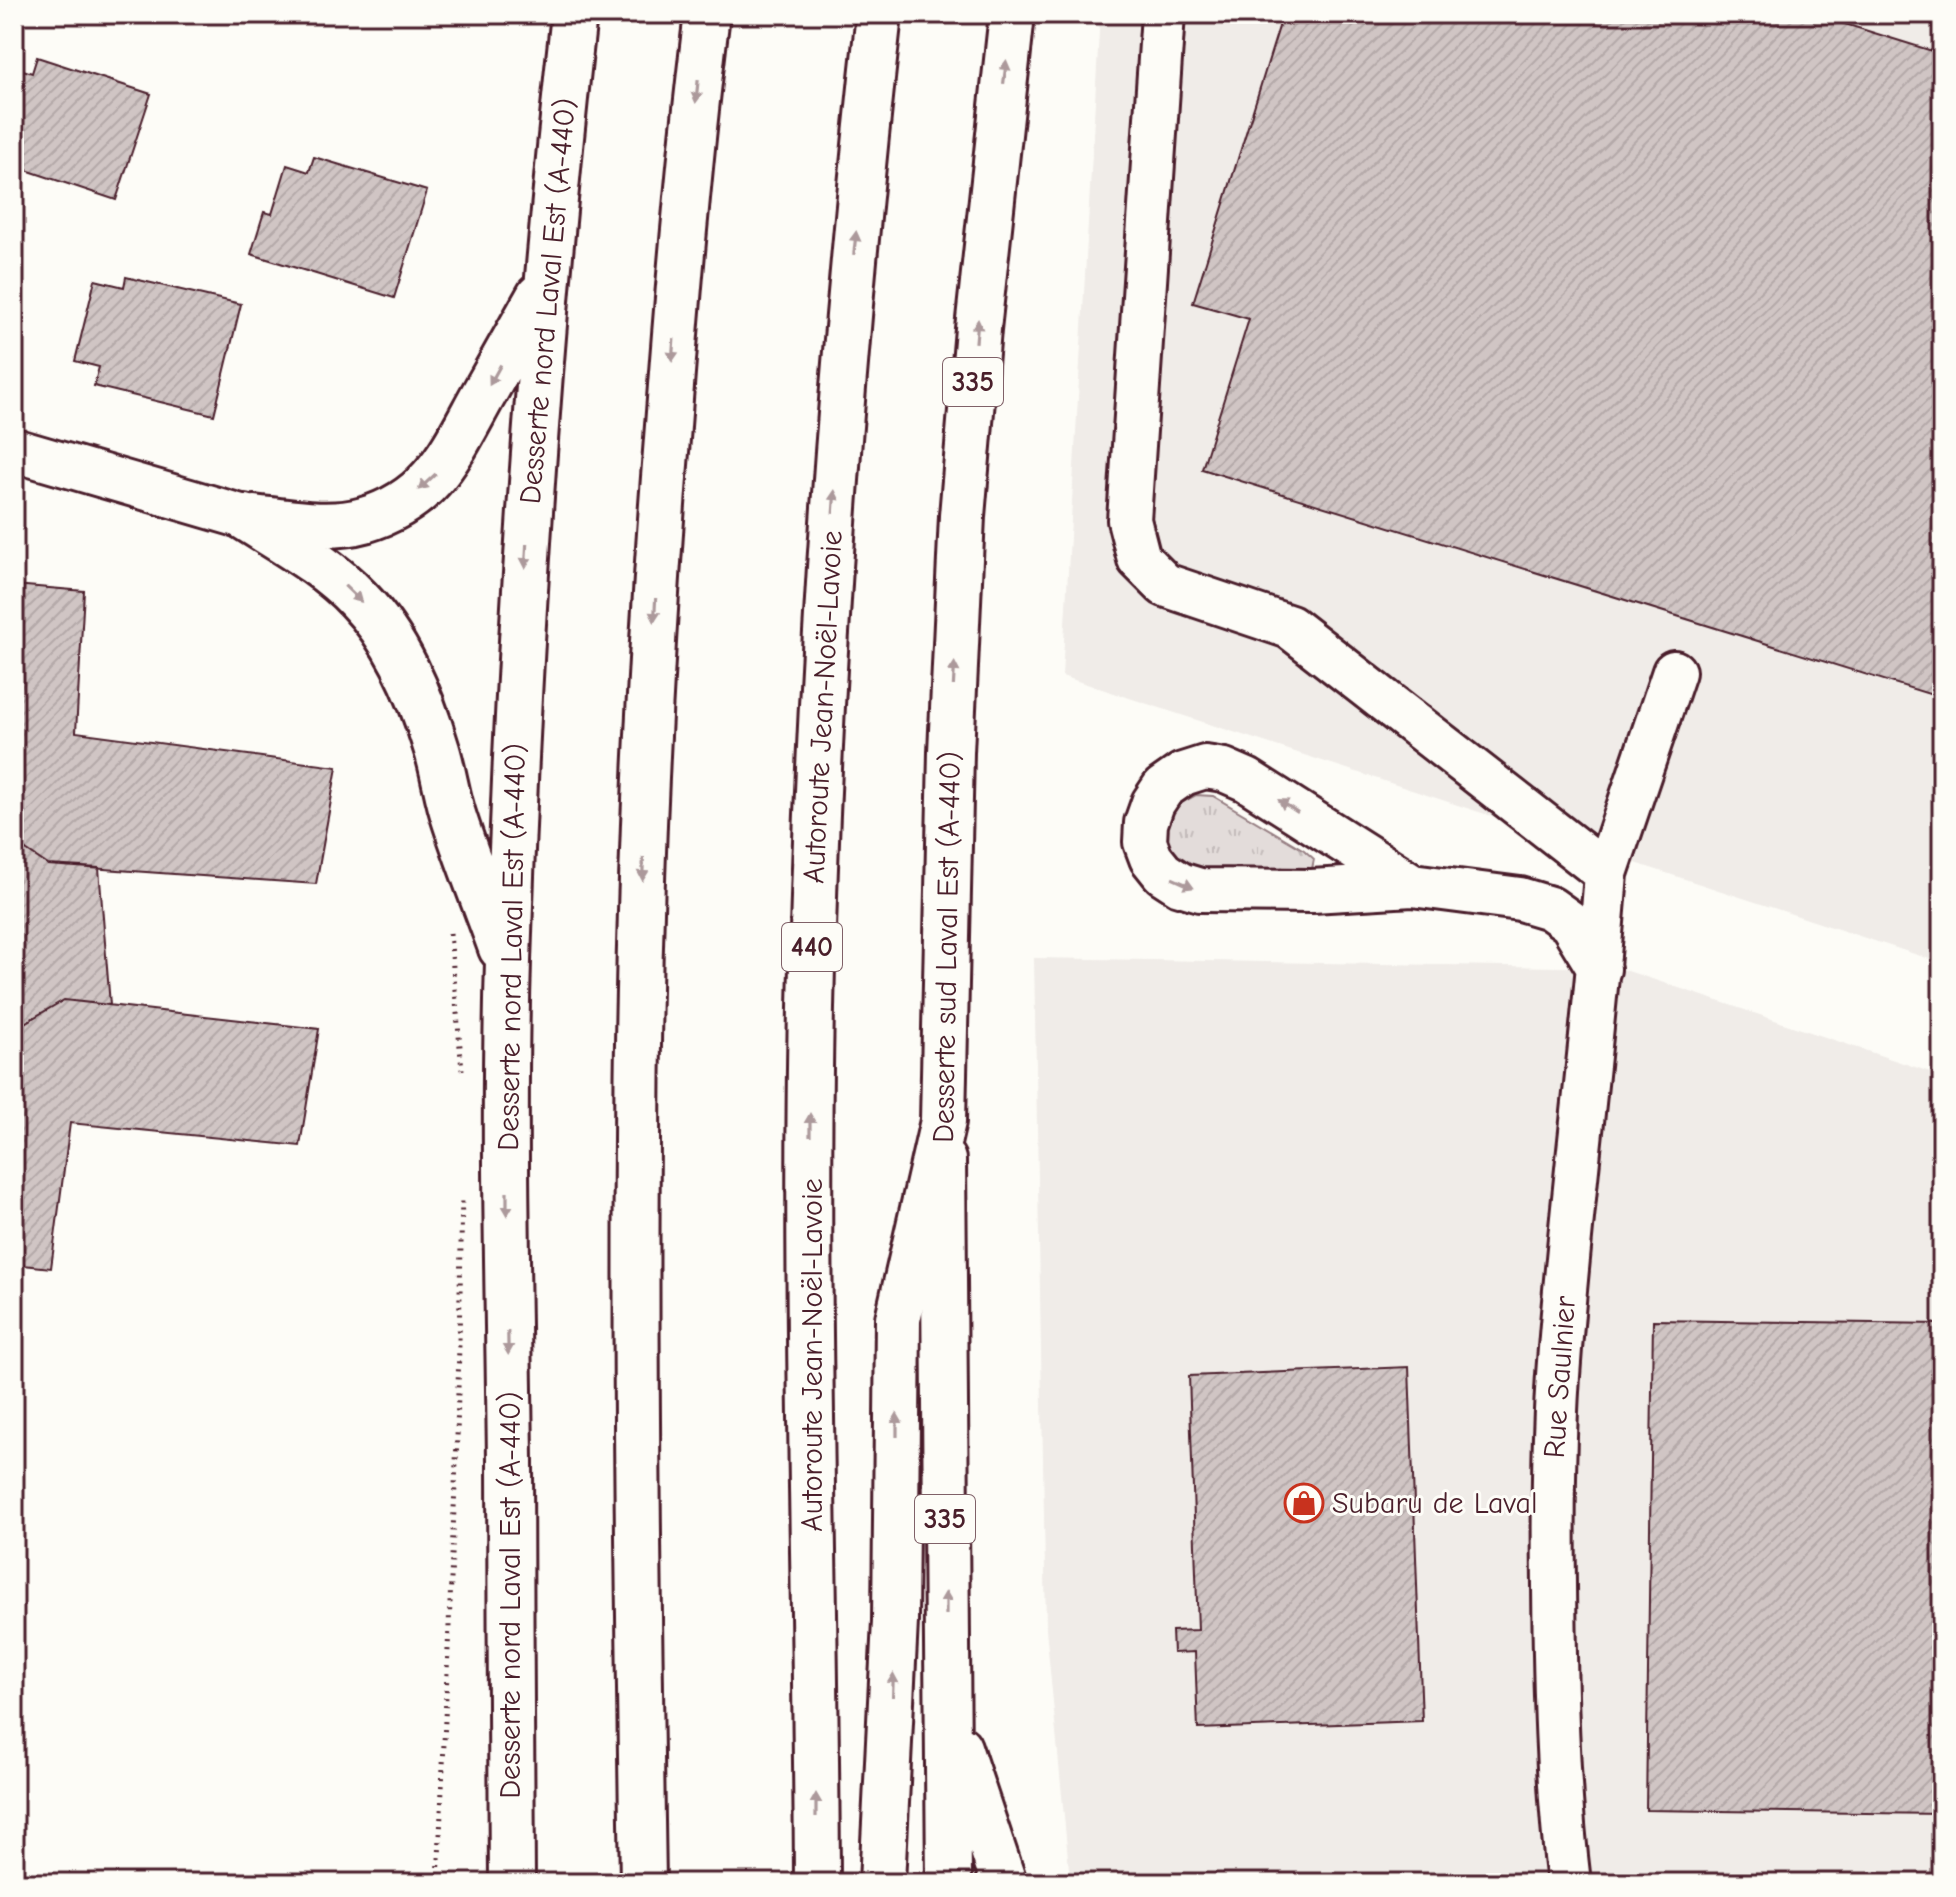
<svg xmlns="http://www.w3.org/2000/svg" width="1956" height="1897" viewBox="0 0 1956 1897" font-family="'Comic Neue',sans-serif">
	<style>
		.built { fill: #f0ece8 }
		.grass { fill: url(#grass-tufts); stroke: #967e82; stroke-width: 2 }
		.building { fill: url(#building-hatch); stroke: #4a1f2b; stroke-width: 2 }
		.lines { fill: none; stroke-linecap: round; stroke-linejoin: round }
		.minor-casing { stroke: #4a1f2b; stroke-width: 48 }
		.major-casing { stroke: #4a1f2b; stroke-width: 50 }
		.highway-casing { stroke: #4a1f2b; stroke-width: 50 }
		.path { stroke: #4a1f2b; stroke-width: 5; stroke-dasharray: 2 6; stroke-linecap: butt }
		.minor { stroke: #fdfcf7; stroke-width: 42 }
		.major { stroke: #fdfcf7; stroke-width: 44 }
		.highway { stroke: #fdfcf7; stroke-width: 44 }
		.oneway { fill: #ac999b }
		.labels { text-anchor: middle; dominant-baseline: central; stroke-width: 6; stroke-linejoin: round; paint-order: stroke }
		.shield { fill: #fdfcf7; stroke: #806168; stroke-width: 2 }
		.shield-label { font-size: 28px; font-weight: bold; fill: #4a1f2b }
		.street-label { font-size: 30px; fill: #4a1f2b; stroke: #fdfcf7 }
		.poi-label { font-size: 30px; fill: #4a1f2b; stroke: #fdfcf7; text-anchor: start }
	</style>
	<defs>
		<pattern id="grass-tufts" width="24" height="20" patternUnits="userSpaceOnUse" patternTransform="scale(2)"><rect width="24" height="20" fill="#e3dcda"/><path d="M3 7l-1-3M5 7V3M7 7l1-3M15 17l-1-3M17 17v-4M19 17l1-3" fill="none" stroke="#c4bcbb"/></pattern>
		<pattern id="building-hatch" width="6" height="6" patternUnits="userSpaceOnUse" patternTransform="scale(2)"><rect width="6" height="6" fill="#d0c5c4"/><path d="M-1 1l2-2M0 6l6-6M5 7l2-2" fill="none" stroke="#b4a9a9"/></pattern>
	</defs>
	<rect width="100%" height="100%" fill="#fdfcf7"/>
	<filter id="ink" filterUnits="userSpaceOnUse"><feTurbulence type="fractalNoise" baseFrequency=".0125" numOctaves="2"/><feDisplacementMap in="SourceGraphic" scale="16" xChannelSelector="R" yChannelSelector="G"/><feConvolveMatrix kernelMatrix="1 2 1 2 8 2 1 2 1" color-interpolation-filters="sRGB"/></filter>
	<g filter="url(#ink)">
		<path class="built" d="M1100,14H1942V963L1062,676Z
			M1034,958L1619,968L1942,1076V1883H1072L1070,1879L1046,1629Z"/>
		<path class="grass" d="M1196,795L1213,796L1304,850L1314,859L1312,869L1304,873L1190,870L1168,851L1165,835L1169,817L1181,803Z"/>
		<path class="building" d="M1283,14H1813L1942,54V698L1202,469L1249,319L1193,303Z
			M37,57L151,94L116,200L14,166V67L32,73Z
			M314,157L427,191L394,298L251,254L264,212L272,214L287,165L309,172Z
			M126,277L241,304L214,415L94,386L99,367L75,361L95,280L124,287Z
			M14,585L84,591L76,732L337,767L316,884L48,865L14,842Z
			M14,842L48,865L99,868L110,1005L64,1000L14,1029L16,982H14Z
			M64,1000L319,1029L300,1146L70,1123L51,1268L14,1264V1029Z
			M1653,1320L1942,1324V1814L1646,1810Z
			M1409,1367L1422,1721L1198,1729L1195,1652L1173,1653L1172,1631L1198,1630L1189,1376Z"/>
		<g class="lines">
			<defs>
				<path id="minor" d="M1163,14L1129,520L1139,559L1165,585L1290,627L1606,873L1674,672
					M14,450L244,517
					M1412,885L1247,780L1224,770L1205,767L1183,774L1163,788L1153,803L1146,823L1145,842L1151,858L1163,873L1180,884L1200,890L1312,891L1412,885L1520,899L1550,908L1571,923L1599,969
					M1569,1883C1557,1785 1555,1685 1554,1586C1553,1511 1553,1437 1559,1362C1571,1198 1594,1036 1606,873"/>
				<path id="major" d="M943,1160L949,1883
					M959,1748L1004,1883"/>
				<path id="highway" d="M244,517C283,542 326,565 358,599C398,640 421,696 437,750C444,773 447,798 455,821C469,864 486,906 501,948
					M254,518C289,522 329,530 364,520C432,500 451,453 482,397C501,363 520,330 539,296
					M512,1883C510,1742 511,1601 510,1460C508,1294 503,1127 508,961C518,644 539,329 574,14
					M643,1883C639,1635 635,1388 637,1140C638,902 649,663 668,426C678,288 690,151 707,14
					M817,1883C816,1592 805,1300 811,1008C818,676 842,345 879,14
					M882,1883L895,1621L898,1319L943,1121L951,752L962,516L978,329L1012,14"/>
			</defs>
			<use href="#minor" class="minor-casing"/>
			<use href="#major" class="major-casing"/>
			<use href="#highway" class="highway-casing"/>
			<path class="path" d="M450,933L462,1070
				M438,1883L457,1439L462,1196"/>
			<use href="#minor" class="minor"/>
			<use href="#major" class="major"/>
			<use href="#highway" class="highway"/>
		</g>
		<defs><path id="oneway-solid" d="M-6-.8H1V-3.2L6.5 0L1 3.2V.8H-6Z" transform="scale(2)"/></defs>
		<g class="oneway">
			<use href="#oneway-solid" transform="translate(1005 72) rotate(-83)"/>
			<use href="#oneway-solid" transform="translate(697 91) rotate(96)"/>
			<use href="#oneway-solid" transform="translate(855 243) rotate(-84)"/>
			<use href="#oneway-solid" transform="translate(977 331) rotate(-85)"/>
			<use href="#oneway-solid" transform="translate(673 350) rotate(94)"/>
			<use href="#oneway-solid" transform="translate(495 375) rotate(119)"/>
			<use href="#oneway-solid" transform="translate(427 482) rotate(137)"/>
			<use href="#oneway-solid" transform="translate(834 502) rotate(-86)"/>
			<use href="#oneway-solid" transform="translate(526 556) rotate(93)"/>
			<use href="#oneway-solid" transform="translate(353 594) rotate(44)"/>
			<use href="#oneway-solid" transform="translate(655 610) rotate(93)"/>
			<use href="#oneway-solid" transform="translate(954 674) rotate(-87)"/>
			<use href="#oneway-solid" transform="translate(1288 806) rotate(-147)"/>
			<use href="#oneway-solid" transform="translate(643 869) rotate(92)"/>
			<use href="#oneway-solid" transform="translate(1183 883) rotate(24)"/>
			<use href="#oneway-solid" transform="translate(810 1125) rotate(-90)"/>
			<use href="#oneway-solid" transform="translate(507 1204) rotate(90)"/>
			<use href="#oneway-solid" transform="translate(508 1343) rotate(89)"/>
			<use href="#oneway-solid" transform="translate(897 1425) rotate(-90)"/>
			<use href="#oneway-solid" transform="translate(946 1603) rotate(-90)"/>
			<use href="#oneway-solid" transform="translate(893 1685) rotate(-88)"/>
			<use href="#oneway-solid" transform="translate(816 1805) rotate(-90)"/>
		</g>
	</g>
	<defs>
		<symbol id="shop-ring" viewBox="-11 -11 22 22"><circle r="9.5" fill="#fdfcf7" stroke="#c8321e" stroke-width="1.5"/><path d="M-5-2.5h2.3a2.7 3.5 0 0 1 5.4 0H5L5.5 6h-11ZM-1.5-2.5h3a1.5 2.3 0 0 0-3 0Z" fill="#c8321e"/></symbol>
	</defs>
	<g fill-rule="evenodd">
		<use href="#shop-ring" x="1282" y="1481" width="44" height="44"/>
	</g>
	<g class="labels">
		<g class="shield">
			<rect x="943" y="358" width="60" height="48" rx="6"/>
			<rect x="782" y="923" width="60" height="48" rx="6"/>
			<rect x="915" y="1495" width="60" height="48" rx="6"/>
		</g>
		<g class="shield-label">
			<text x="973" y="382">335</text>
			<text x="812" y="947">440</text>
			<text x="945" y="1519">335</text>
		</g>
		<g class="street-label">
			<text transform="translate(548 301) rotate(-85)">Desserte nord Laval Est (A-440)</text>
			<text transform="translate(823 707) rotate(-87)">Autoroute Jean-Noël-Lavoie</text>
			<text transform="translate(512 947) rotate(-89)">Desserte nord Laval Est (A-440)</text>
			<text transform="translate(947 947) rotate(-89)">Desserte sud Laval Est (A-440)</text>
			<text transform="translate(812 1355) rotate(-90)">Autoroute Jean-Noël-Lavoie</text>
			<text transform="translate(1560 1377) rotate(-86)">Rue Saulnier</text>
			<text transform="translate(510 1595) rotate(-90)">Desserte nord Laval Est (A-440)</text>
		</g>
		<g class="poi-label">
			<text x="1332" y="1503">Subaru de Laval</text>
		</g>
	</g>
	<rect width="1956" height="1897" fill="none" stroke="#fdfcf7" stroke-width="48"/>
	<rect x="24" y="24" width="1908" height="1849" fill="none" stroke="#4a1f2b" stroke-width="3" filter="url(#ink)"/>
</svg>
